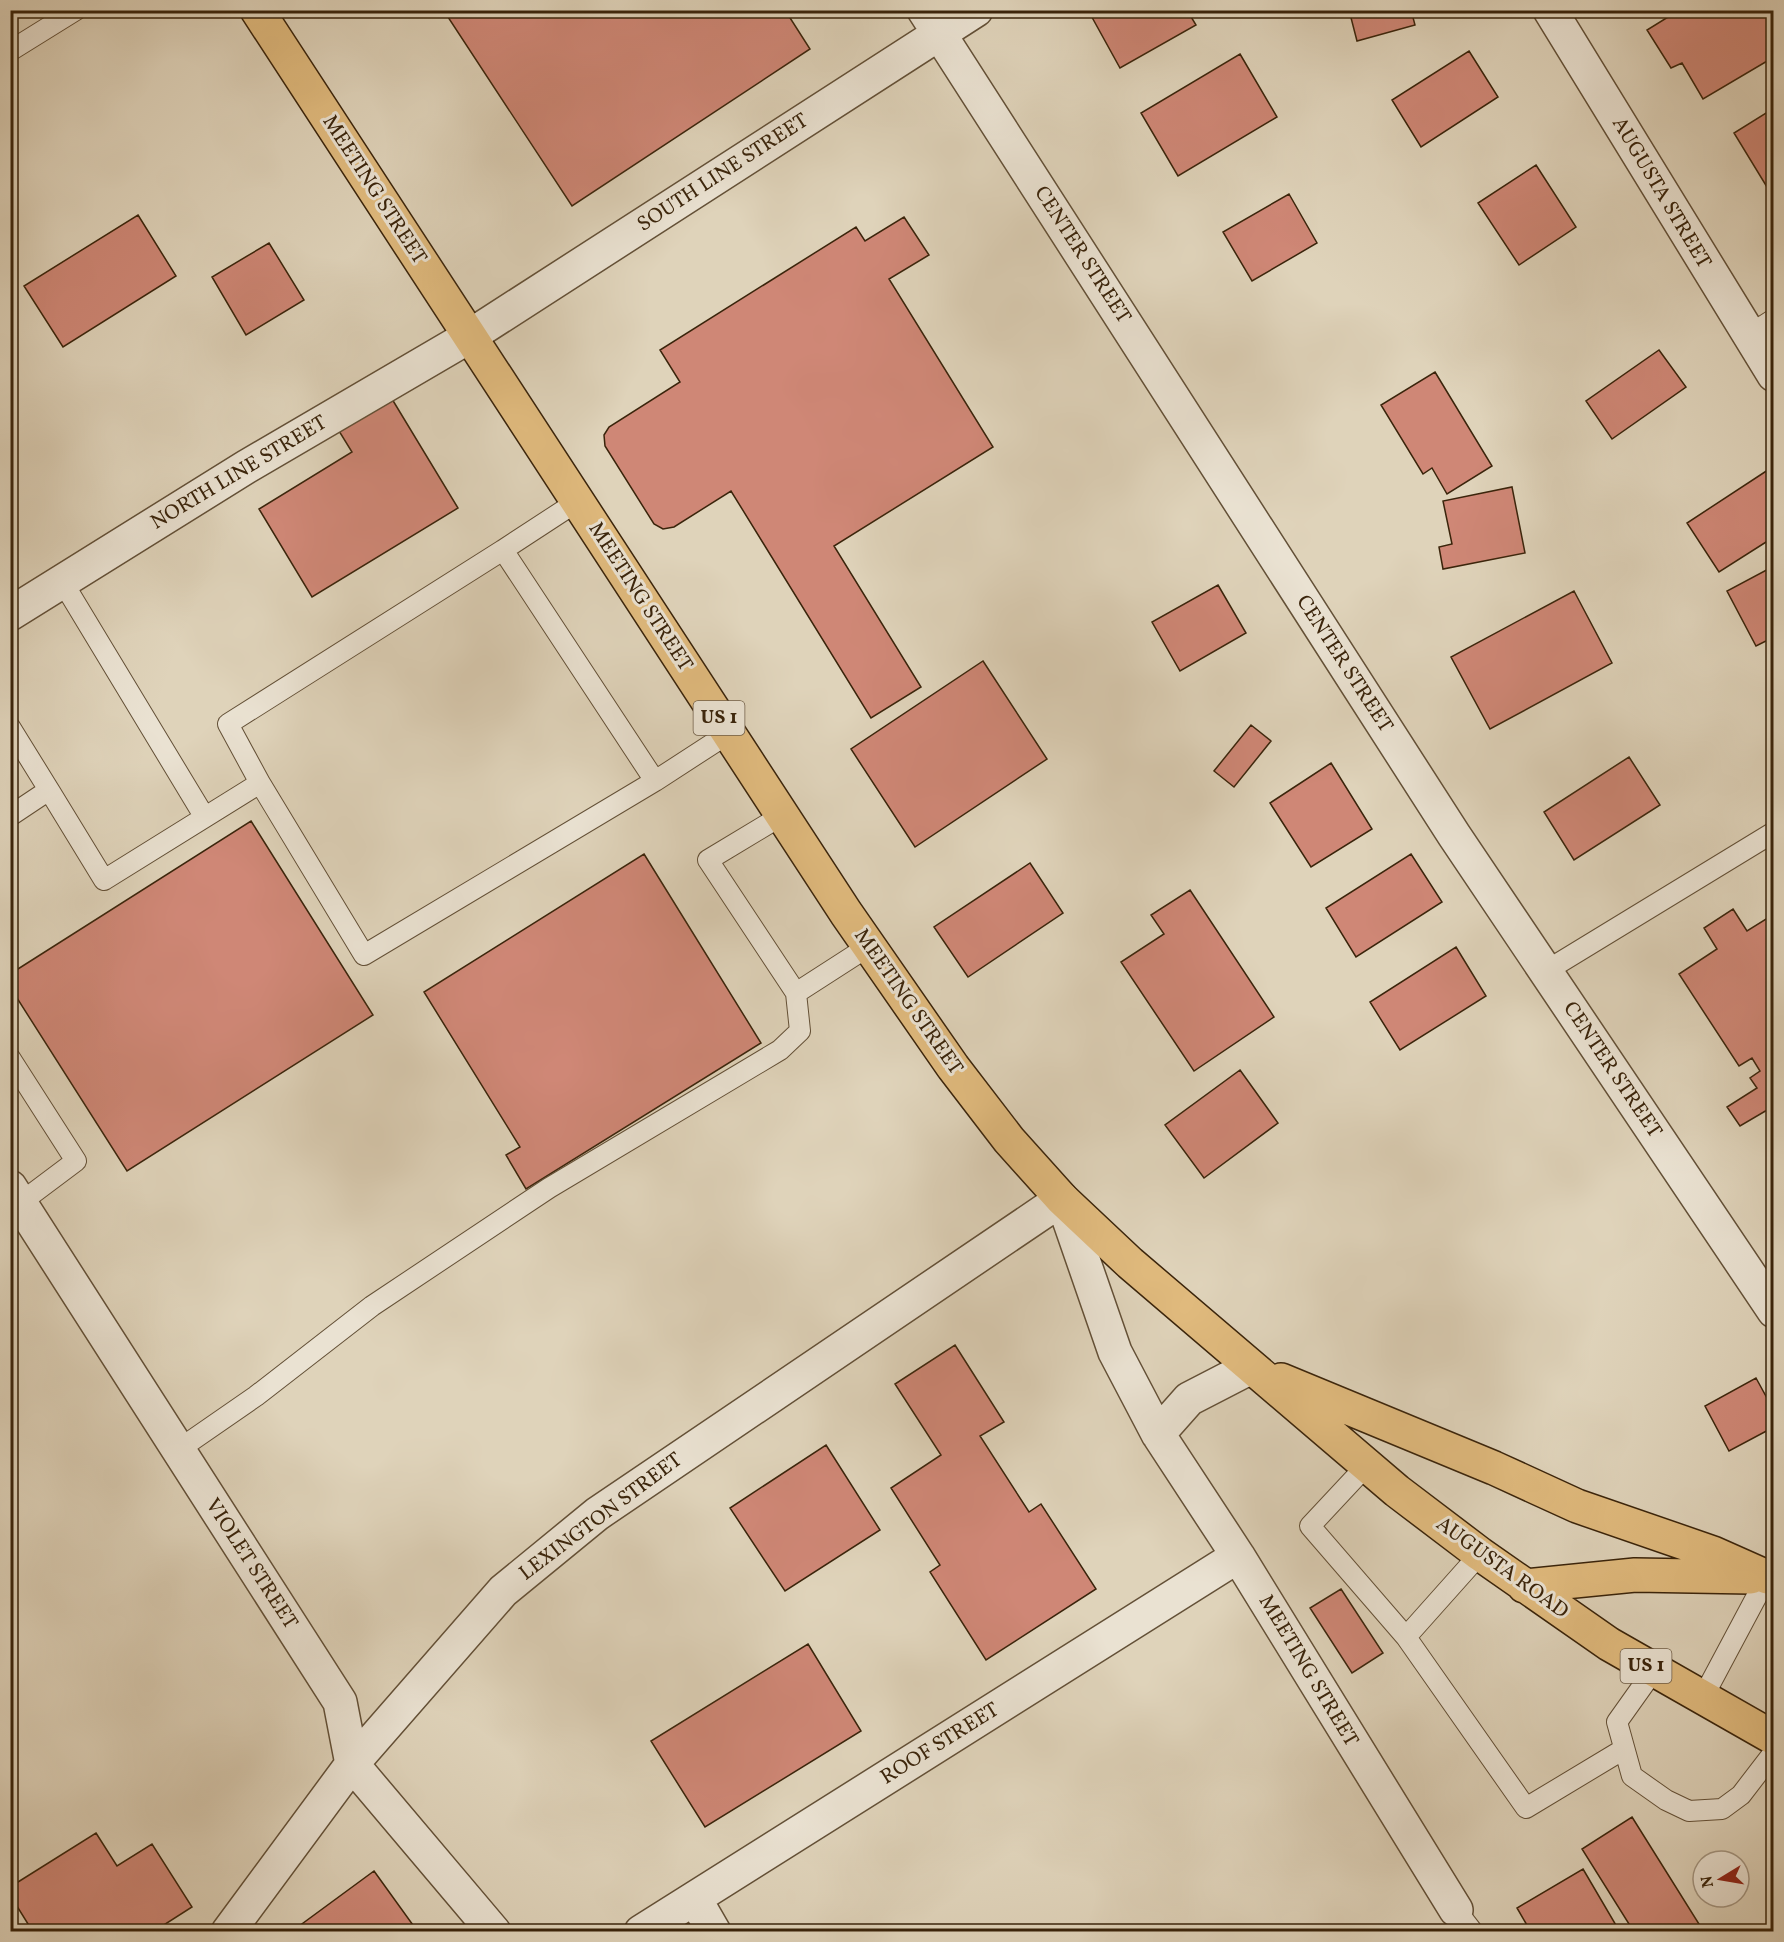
<svg xmlns="http://www.w3.org/2000/svg" width="1784" height="1942" viewBox="0 0 1784 1942" font-family="Vollkorn,serif">
	<style>
		.building { fill: #cf8776; stroke: #3a240b; stroke-width: 1.5 }
		.lines { fill: none; stroke-linecap: round; stroke-linejoin: round }
		.service-casing { stroke: #635037; stroke-width: 22 }
		.minor-casing { stroke: #635037; stroke-width: 36 }
		.primary-casing { stroke: #3a240b; stroke-width: 36 }
		.service { stroke: #eae2d2; stroke-width: 20 }
		.minor { stroke: #eae2d2; stroke-width: 33 }
		.primary { stroke: #e0ba7d; stroke-width: 33 }
		.labels { text-anchor: middle; dominant-baseline: central; stroke-width: 6; stroke-linejoin: round; paint-order: stroke }
		.shield { fill: #eae2d2; stroke: #6f5d47; stroke-width: 1.5 }
		.shield-label { font-size: 20px; font-weight: bold; fill: #3a240b }
		.street-label { font-size: 21px; fill: #3a240b; stroke: #eae2d2 }
	</style>
	<rect width="100%" height="100%" fill="#dfd3ba"/>
	<filter id="stains"><feTurbulence type="fractalNoise" baseFrequency=".00333" numOctaves="4"/><feColorMatrix values="0 0 0 0 .2 0 0 0 0 .09 0 0 0 0 .02 0 0 0 .5 -.17"/></filter>
	<radialGradient id="worn" r=".72"><stop offset=".6" stop-color="#630" stop-opacity="0"/><stop offset="1" stop-color="#630" stop-opacity=".3"/></radialGradient>
	<path class="building" d="M785,10L810,49L572,206L444,11Z
		M1088,10H1187L1196,25L1120,68Z
		M1349,10H1411L1415,25L1357,41Z
		M1670,10H1774V57L1703,99L1682,63L1671,68L1647,30L1673,14Z
		M1469,51L1498,97L1421,147L1392,100Z
		M1240,54L1277,117L1178,176L1141,113Z
		M1774,108V190L1770,192L1734,133Z
		M1536,165L1576,227L1519,265L1478,203Z
		M1289,194L1317,243L1252,281L1223,232Z
		M138,215L176,276L63,347L24,286Z
		M904,217L929,255L889,279L993,447L834,546L921,687L871,718L731,491L674,527L663,529L654,524L605,446L604,435L609,427L680,382L660,350L856,227L865,241Z
		M269,243L304,300L246,335L212,277Z
		M1659,350L1686,387L1612,439L1586,401Z
		M1435,372L1492,466L1447,494L1432,468L1423,474L1381,405Z
		M392,399L458,508L312,597L259,509L352,452L339,431Z
		M1774,466V537L1719,572L1687,523Z
		M1512,487L1525,553L1443,569L1439,547L1452,544L1443,501Z
		M1774,566V637L1756,646L1727,591Z
		M1218,585L1246,633L1180,671L1152,622Z
		M1574,591L1612,663L1490,729L1451,657Z
		M983,661L1047,759L915,847L851,749Z
		M1251,725L1271,741L1234,787L1214,771Z
		M1629,757L1660,805L1574,860L1544,812Z
		M1331,763L1372,829L1311,867L1270,803Z
		M251,821L373,1015L127,1171L10,987V974Z
		M644,854L761,1043L526,1189L506,1155L520,1147L424,992Z
		M1411,854L1442,902L1356,957L1326,908Z
		M1030,863L1063,913L968,977L934,927Z
		M1190,890L1274,1017L1194,1071L1121,962L1164,934L1151,915Z
		M1733,909L1747,931L1774,914V1106L1740,1126L1727,1107L1757,1088L1750,1078L1760,1071L1752,1058L1739,1066L1679,974L1717,949L1704,928Z
		M1456,947L1486,996L1400,1050L1370,1002Z
		M1240,1070L1278,1123L1204,1178L1165,1125Z
		M955,1345L1004,1422L980,1436L1029,1512L1041,1504L1096,1589L986,1660L930,1572L940,1565L891,1488L941,1455L895,1384Z
		M1756,1378L1774,1411V1427L1729,1451L1705,1406Z
		M826,1445L880,1530L785,1591L730,1508Z
		M1341,1589L1383,1653L1352,1673L1310,1608Z
		M808,1644L861,1731L705,1827L651,1741Z
		M1632,1817L1704,1932H1634L1582,1849Z
		M96,1833L117,1866L152,1844L192,1907L159,1928L161,1932H33L10,1895V1887Z
		M1583,1869L1620,1932H1531L1517,1908Z
		M374,1871L418,1932H291Z"/>
	<g class="lines">
		<defs>
			<path id="service" d="M10,51L76,10
				M1749,335L1774,319
				M503,550L578,501
				M62,581L204,816
				M10,727L49,790
				M260,783L364,955L655,781L729,733
				M10,816L49,790L104,880L260,783L228,724L503,550L655,781
				M781,816L708,860L796,993L869,946
				M1546,971L1774,832
				M10,1058L76,1161L20,1203
				M178,1450L256,1396L372,1306L549,1188L780,1050L800,1031L796,993
				M1367,1465L1310,1526L1406,1637
				M1480,1554L1406,1637L1526,1808L1624,1749
				M1654,1670L1617,1722L1632,1776L1666,1800L1689,1811L1722,1809L1741,1795L1774,1752
				M1702,1699L1767,1577
				M1456,1910L1473,1932"/>
			<path id="minor" d="M924,10L1454,835L1774,1311
				M1550,10L1774,375
				M10,614L246,467L470,336L976,10
				M10,1187L340,1702L352,1764L494,1932
				M1158,1434L1189,1399L1251,1367
				M695,1899L714,1932
				M228,1932L352,1764L503,1591L597,1514L1062,1199L1115,1352L1158,1434L1238,1556L1456,1910
				M641,1932L1238,1556"/>
			<path id="primary" d="M257,10L846,913L953,1067L1009,1140L1062,1199L1130,1263L1397,1491L1480,1554L1609,1644L1774,1738
				M1281,1380L1494,1468L1577,1506L1713,1553L1767,1577
				M1524,1586L1635,1575L1751,1577"/>
		</defs>
		<use href="#service" class="service-casing"/>
		<use href="#minor" class="minor-casing"/>
		<use href="#primary" class="primary-casing"/>
		<use href="#service" class="service"/>
		<use href="#minor" class="minor"/>
		<use href="#primary" class="primary"/>
	</g>
	<g class="labels">
		<g class="shield">
			<rect x="693.5" y="701" width="51" height="34" rx="4.5"/>
			<rect x="1620.5" y="1649" width="51" height="34" rx="4.5"/>
		</g>
		<g class="shield-label">
			<text x="719" y="718">US 1</text>
			<text x="1646" y="1666">US 1</text>
		</g>
		<g class="street-label">
			<text transform="translate(723 173) rotate(-33)">SOUTH LINE STREET</text>
			<text transform="translate(374 190) rotate(57)">MEETING STREET</text>
			<text transform="translate(1661 193) rotate(59)">AUGUSTA STREET</text>
			<text transform="translate(1082 255) rotate(57)">CENTER STREET</text>
			<text transform="translate(239 473) rotate(-31)">NORTH LINE STREET</text>
			<text transform="translate(640 597) rotate(57)">MEETING STREET</text>
			<text transform="translate(1344 664) rotate(57)">CENTER STREET</text>
			<text transform="translate(908 1002) rotate(55)">MEETING STREET</text>
			<text transform="translate(1612 1070) rotate(56)">CENTER STREET</text>
			<text transform="translate(601 1517) rotate(-37)">LEXINGTON STREET</text>
			<text transform="translate(251 1564) rotate(57)">VIOLET STREET</text>
			<text transform="translate(1502 1568) rotate(36)">AUGUSTA ROAD</text>
			<text transform="translate(1308 1671) rotate(59)">MEETING STREET</text>
			<text transform="translate(940 1744) rotate(-32)">ROOF STREET</text>
		</g>
	</g>
	<rect width="1784" height="1942" fill="none" stroke="#dfd3ba" stroke-width="36"/>
	<rect x="12" y="12" width="1760" height="1918" fill="none" stroke="#3a240b" stroke-width="3"/>
	<rect x="18" y="18" width="1748" height="1906" fill="none" stroke="#3a240b" stroke-width="1.5"/>
	<g transform="translate(1721 1879) rotate(259)"><circle r="28" fill="#eae2d2" stroke="#a49682" stroke-width="1.5"/>
	<path d="M0-4.5L10 22L0 15L-10 22Z" fill="#8f2418"/>
	<text y="-9" font-size="16" font-weight="bold" text-anchor="middle" fill="#3a240b">N</text>
	</g>
	<rect width="100%" height="100%" filter="url(#stains)"/>
	<rect width="100%" height="100%" fill="url(#worn)"/>
</svg>
